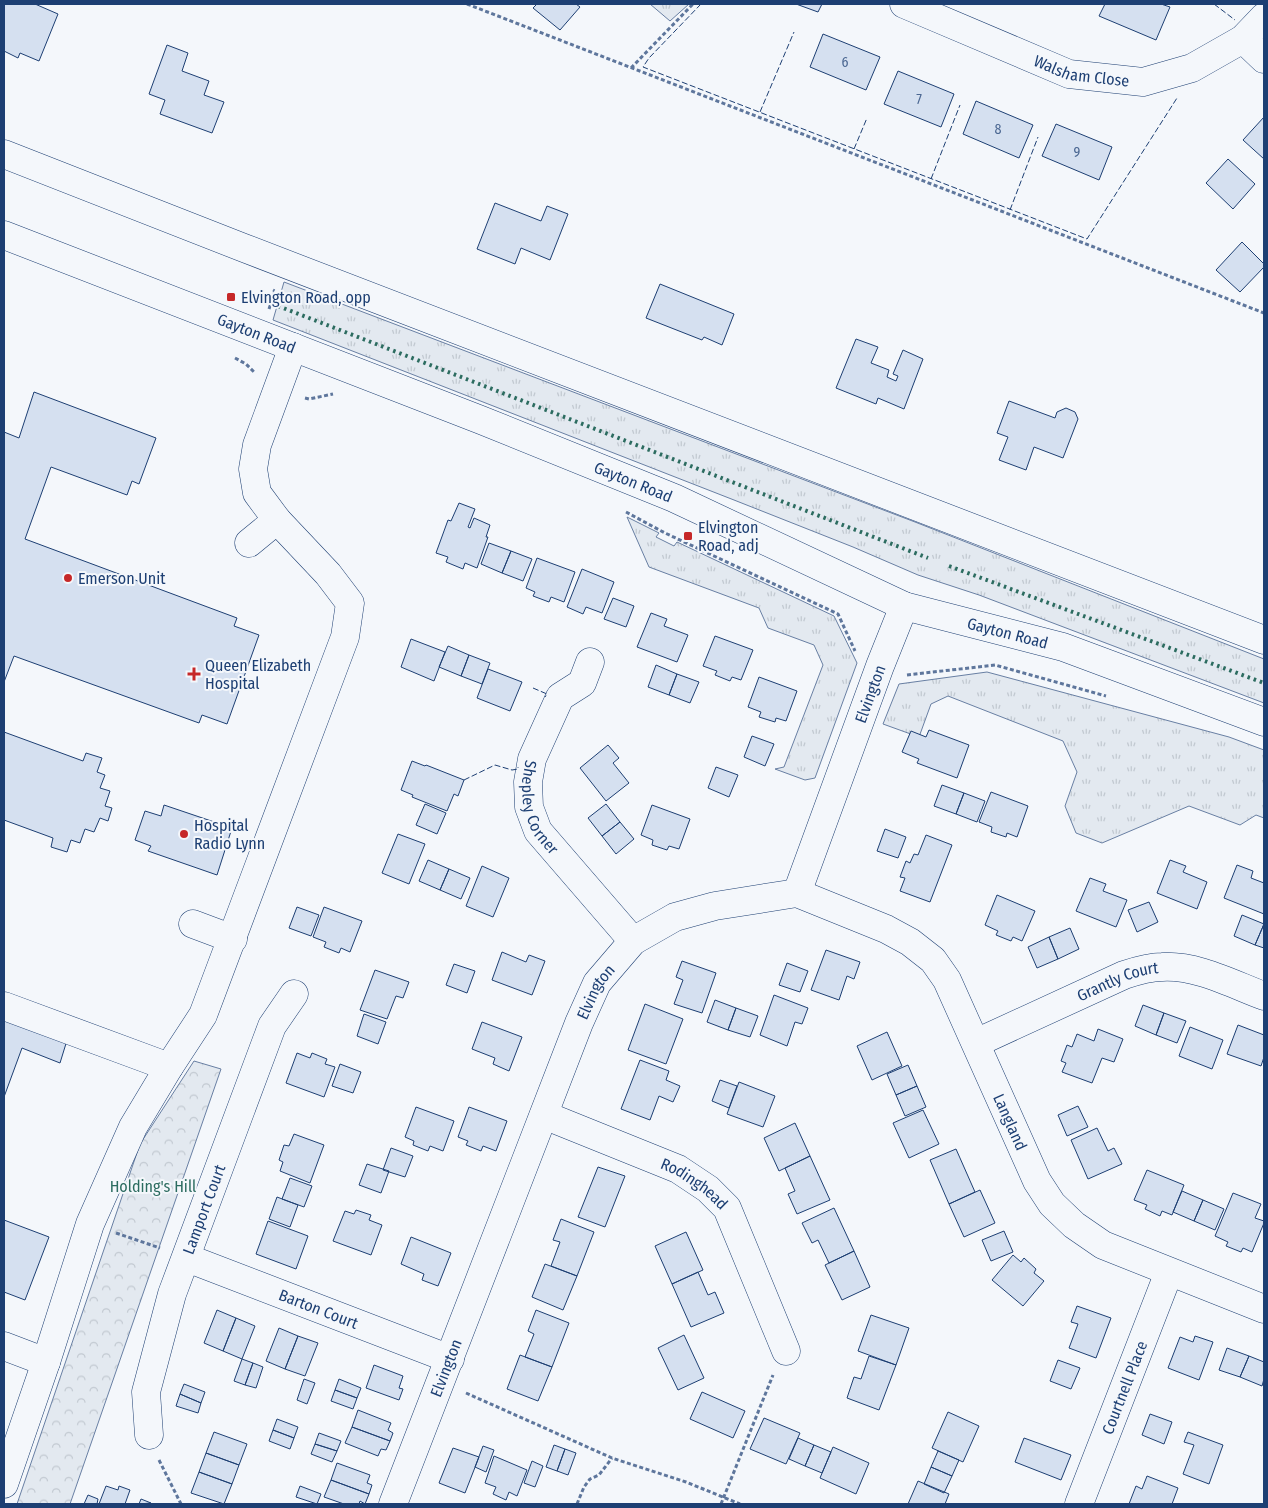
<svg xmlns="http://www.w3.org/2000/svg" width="1268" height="1508" font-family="'Fira Sans Condensed',sans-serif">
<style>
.grass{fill:url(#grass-tufts);stroke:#687fa3}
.forest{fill:url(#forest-crowns);stroke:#687fa3}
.building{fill:#d5e0f0;stroke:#1d3f73}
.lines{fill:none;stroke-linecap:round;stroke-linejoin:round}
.minor-casing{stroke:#1d3f73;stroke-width:29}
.major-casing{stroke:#1d3f73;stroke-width:29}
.path{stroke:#5e769c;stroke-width:3;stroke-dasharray:4 2.5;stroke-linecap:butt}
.minor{stroke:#f4f7fb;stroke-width:28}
.major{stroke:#f4f7fb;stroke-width:28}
.hedge{stroke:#2c6c60;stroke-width:4;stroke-dasharray:2.5 4;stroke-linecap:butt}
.fence{stroke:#1d3f73;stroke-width:1;stroke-dasharray:6 2.5;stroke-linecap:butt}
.poi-dot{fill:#c62828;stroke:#f4f7fb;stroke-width:2}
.labels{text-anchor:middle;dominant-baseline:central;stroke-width:4;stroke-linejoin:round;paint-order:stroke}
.number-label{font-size:14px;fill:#4b6792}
.street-label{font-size:16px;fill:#1d3f73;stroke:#f4f7fb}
.poi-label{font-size:16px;fill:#1d3f73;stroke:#f4f7fb;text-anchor:start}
.park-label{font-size:16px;fill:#2c6c60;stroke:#f4f7fb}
</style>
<defs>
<pattern id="grass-tufts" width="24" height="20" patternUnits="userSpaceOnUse" patternTransform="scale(1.25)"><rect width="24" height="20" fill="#e3e9f0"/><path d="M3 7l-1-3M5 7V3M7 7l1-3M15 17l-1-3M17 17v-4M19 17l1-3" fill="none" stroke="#c2c9d1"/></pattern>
<pattern id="forest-crowns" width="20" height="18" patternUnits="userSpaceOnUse" patternTransform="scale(1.25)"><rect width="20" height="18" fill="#e3e9f0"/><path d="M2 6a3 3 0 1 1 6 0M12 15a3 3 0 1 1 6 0" fill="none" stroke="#c2c9d1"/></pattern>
</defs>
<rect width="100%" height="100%" fill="#f4f7fb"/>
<path class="grass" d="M650,4H689L670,21Z
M284,282L915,522L1264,659V703L979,595L918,575L853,547L734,500L273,320Z
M627,517L659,533L656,537L674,546L677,542L834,616L857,663L815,778L805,780L775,769L784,767L823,665L814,645L768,628L759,608L649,567Z
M987,672L1229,737L1264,750V818L1256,815L1240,825L1189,806L1102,843L1076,833L1065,806L1077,772L1063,741L948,696L931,704L919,737L883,724L899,684Z"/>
<path class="forest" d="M194,1061L221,1069L70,1504H17L140,1144Z"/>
<path class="building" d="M4,4H35L58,14L39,61L20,53L18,58L4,51Z
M537,4H576L580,7L560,30L533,8Z
M796,4H822L818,12Z
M1105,4H1161L1170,7L1156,40L1099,16Z
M823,34L880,57L866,90L810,67Z
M167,45L188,53L182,71L209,81L204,95L224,102L212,133L160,114L165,100L149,94Z
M898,71L954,94L941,127L884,104Z
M976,101L1033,125L1019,158L963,134Z
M1264,117V159L1243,140Z
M1056,124L1112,147L1099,180L1042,156Z
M1228,159L1255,184L1233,209L1206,183Z
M495,203L541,221L547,206L568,214L550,260L521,248L515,264L477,249Z
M1242,242L1264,264V267L1240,292L1216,270Z
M660,284L734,314L722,345L704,337L702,340L646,318Z
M856,339L878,347L871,363L889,370L887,377L896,381L898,376L893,374L903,350L923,359L904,409L878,398L876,404L836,388Z
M34,392L156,438L139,484L132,481L127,495L51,467L25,539L237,618L234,626L259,635L227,724L202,715L199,723L14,656L4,682V432L19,438Z
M1009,401L1055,418L1057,412L1066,408L1075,412L1078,419L1063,458L1034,447L1026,470L999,460L1008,437L997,433Z
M459,503L475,509L468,527L470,528L474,518L490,525L486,537H488L477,568L465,563L463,569L446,562L448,557L436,553L448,520L451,521Z
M489,543L511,551L502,573L481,564Z
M511,551L532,559L523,581L502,573Z
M537,558L575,572L564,602L551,597L549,602L533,596L535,592L526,588Z
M582,569L614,582L602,613L586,607L583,614L567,607Z
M613,598L634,606L626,627L604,619Z
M651,613L667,619L664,626L688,635L677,662L637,647Z
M715,636L753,650L741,680L732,677L730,681L715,675L717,671L703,666Z
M411,639L445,652L434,681L401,667Z
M448,646L469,655L461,676L439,667Z
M469,655L490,663L482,684L461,676Z
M656,665L677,674L669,695L648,687Z
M488,669L522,682L510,711L477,698Z
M677,674L699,682L690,703L669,695Z
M759,677L797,691L786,721L776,718L775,722L759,717L761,712L748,707Z
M929,730L969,745L957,778L917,763L919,759L902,752L911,731L926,737Z
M4,732L83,761L86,753L102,758L97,772L105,775L100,788L110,791L105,806L112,808L108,821L100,818L94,832L85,829L80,843L71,840L67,852L51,847L53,838L4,820Z
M752,736L774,744L765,766L744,757Z
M608,745L619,758L613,763L629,783L606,801L580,768Z
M412,761L425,766L426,765L464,780L458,796L454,794L447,811L412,797L413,795L401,790Z
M716,767L738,775L729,797L708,788Z
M942,785L964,793L956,814L934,806Z
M991,792L1028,806L1017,837L1007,833L1006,837L991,832L992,827L979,822Z
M964,793L985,801L977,822L956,814Z
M425,804L446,813L437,834L416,825Z
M606,804L620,822L602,836L588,818Z
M164,805L232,828L217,875L148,851L151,846L135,840L145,811L161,816Z
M652,805L690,819L679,849L669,846L667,850L652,845L653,840L641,835Z
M620,822L634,839L616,854L602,836Z
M885,829L906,837L898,858L877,851Z
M398,834L425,844L409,884L382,873Z
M926,835L952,845L930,902L900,891L905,878L900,877L906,861L910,863L914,854L918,855Z
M428,860L449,869L440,890L419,881Z
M1170,860L1186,866L1183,872L1207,882L1197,909L1157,893Z
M1237,865L1253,871L1251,878L1264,883V914L1224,898Z
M482,866L509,878L493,917L466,906Z
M449,869L470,878L461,899L440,890Z
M1090,878L1106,884L1103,891L1127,900L1116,927L1076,911Z
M997,895L1035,911L1022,941L1013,937L1011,941L996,935L998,931L985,925Z
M1149,902L1158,922L1137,932L1128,910Z
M297,907L319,915L311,936L289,928Z
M324,907L362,921L350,952L341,948L339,953L324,947L326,942L313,937Z
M1242,915L1264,924L1255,945L1234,936Z
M1264,924V948L1255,945Z
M1070,928L1079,949L1058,959L1049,937Z
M1049,937L1058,959L1037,968L1028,947Z
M826,950L860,962L854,979L847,976L839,1000L811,990Z
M502,952L526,962L529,955L545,961L532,995L492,980Z
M682,961L716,973L702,1013L674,1004L683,980L676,977Z
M787,963L808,971L800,992L779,985Z
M454,964L475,971L467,993L446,985Z
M375,970L409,982L403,998L396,996L387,1019L360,1010Z
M774,995L808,1008L802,1024L795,1022L787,1046L760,1035Z
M715,1000L736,1008L728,1030L707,1022Z
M645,1004L683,1019L666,1064L628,1050Z
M1143,1005L1164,1013L1156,1035L1135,1026Z
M736,1008L758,1016L750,1037L728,1030Z
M4,1012L68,1037L60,1063L22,1048L4,1097Z
M1164,1013L1186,1021L1177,1043L1156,1035Z
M364,1014L386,1022L378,1044L357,1036Z
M482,1022L522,1037L509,1071L493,1064L495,1058L472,1049Z
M1238,1025L1264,1035V1057L1261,1066L1227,1054Z
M1190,1027L1223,1040L1212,1069L1179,1056Z
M1098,1029L1123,1039L1114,1062L1102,1058L1092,1083L1062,1072L1066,1063L1061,1061L1067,1045L1072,1047L1077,1034L1094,1041Z
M887,1032L902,1066L872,1080L857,1046Z
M297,1053L310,1058L312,1053L327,1059L325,1064L335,1067L324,1097L286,1083Z
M640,1060L669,1071L666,1080L680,1086L673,1102L659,1096L650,1120L621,1109Z
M340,1064L361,1072L353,1093L332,1086Z
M908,1065L917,1086L896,1095L887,1074Z
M720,1080L737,1086L729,1108L712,1101Z
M739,1082L775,1096L763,1127L727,1114Z
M917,1086L926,1107L905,1116L896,1095Z
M1078,1106L1088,1127L1067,1136L1058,1115Z
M416,1107L454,1121L443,1151L430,1146L428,1151L413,1145L414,1141L405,1137Z
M469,1107L507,1121L496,1151L483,1146L481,1151L466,1145L468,1141L458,1137Z
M923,1110L939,1144L909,1158L893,1123Z
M795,1123L810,1156L779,1171L764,1138Z
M1097,1128L1108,1151L1114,1148L1122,1164L1088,1179L1071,1140Z
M294,1134L324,1145L310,1183L280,1171L283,1162L279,1160L284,1145L289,1146Z
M391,1148L413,1156L405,1177L383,1170Z
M956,1149L975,1192L949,1204L930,1160Z
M810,1156L830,1200L797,1214L788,1194L795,1191L785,1168Z
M367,1164L389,1171L381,1193L359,1185Z
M598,1167L625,1176L605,1227L578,1217Z
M1147,1170L1184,1185L1172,1215L1162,1211L1160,1216L1145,1209L1147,1205L1134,1200Z
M290,1178L312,1186L304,1207L282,1199Z
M980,1190L995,1223L964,1237L949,1204Z
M1182,1191L1203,1200L1194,1221L1173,1212Z
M1233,1193L1261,1204L1255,1218L1264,1221V1223L1252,1252L1243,1248L1241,1252L1226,1246L1228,1242L1215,1236Z
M277,1197L298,1205L290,1227L269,1219Z
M1203,1200L1224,1209L1215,1230L1194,1221Z
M834,1208L854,1251L829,1263L818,1240L812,1243L802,1223Z
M356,1210L371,1215L369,1220L382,1225L371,1255L333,1241L345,1211L354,1214Z
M561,1219L594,1232L577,1276L551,1266L560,1242L553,1240Z
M4,1220L49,1237L25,1300L4,1292Z
M268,1221L308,1236L296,1269L256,1254Z
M1004,1231L1013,1252L991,1261L982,1240Z
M686,1232L703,1270L672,1284L655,1246Z
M411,1237L451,1253L438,1286L422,1280L424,1274L401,1264Z
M854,1251L870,1287L842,1300L825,1265Z
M1013,1255L1021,1262L1024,1258L1036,1269L1034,1273L1044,1281L1023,1306L992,1280Z
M545,1264L577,1276L563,1310L532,1297Z
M698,1272L708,1295L715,1292L724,1313L691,1327L672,1284Z
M1077,1306L1111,1318L1096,1358L1069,1348L1078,1324L1071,1322Z
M217,1310L236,1318L223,1351L204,1343Z
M536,1310L569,1323L552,1367L525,1357L534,1334L528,1331Z
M871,1315L909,1328L896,1365L858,1351Z
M236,1318L255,1326L242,1359L223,1351Z
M279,1328L298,1336L285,1369L266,1361Z
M684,1335L704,1378L678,1390L658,1348Z
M298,1336L318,1343L305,1376L285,1369Z
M1195,1336L1213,1342L1199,1380L1168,1368L1180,1337L1193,1342Z
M1227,1348L1249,1356L1240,1377L1219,1370Z
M520,1355L552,1367L538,1401L507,1389Z
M869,1356L896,1365L879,1410L847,1398L854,1377L861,1379Z
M1249,1356L1264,1362V1379L1262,1386L1240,1377Z
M242,1359L253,1363L245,1385L234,1381Z
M1058,1360L1080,1368L1071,1389L1050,1381Z
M253,1363L263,1367L256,1388L245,1385Z
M374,1365L403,1376L399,1388L403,1389L399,1400L366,1388Z
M304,1379L315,1383L307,1404L297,1400Z
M339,1379L361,1388L357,1398L335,1390Z
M184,1384L205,1392L201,1403L180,1394Z
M335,1390L357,1398L353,1409L331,1401Z
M702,1392L745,1411L733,1438L690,1419Z
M180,1394L201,1403L198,1413L176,1406Z
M358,1410L391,1423L388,1430L393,1433L390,1441L352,1427Z
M948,1412L979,1426L963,1462L932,1448Z
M1150,1414L1172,1422L1164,1444L1142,1435Z
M764,1418L800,1433L786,1464L750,1449Z
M277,1419L298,1427L294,1438L273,1430Z
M352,1427L390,1441L386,1450L381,1449L378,1456L345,1443Z
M273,1430L294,1438L290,1449L269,1441Z
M214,1432L247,1444L239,1465L206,1453Z
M1188,1432L1223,1445L1209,1484L1183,1474L1194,1445L1184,1442Z
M319,1433L341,1441L337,1451L315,1444Z
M798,1438L814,1445L805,1466L789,1459Z
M1024,1438L1071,1455L1061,1480L1015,1462Z
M315,1444L337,1451L332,1462L311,1454Z
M554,1445L565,1449L557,1471L546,1467Z
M814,1445L831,1452L822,1473L805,1466Z
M483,1446L494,1450L486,1472L475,1467Z
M833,1447L869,1463L856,1494L820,1478Z
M453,1448L479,1457L465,1493L439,1483Z
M565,1449L576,1453L568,1475L557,1471Z
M938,1451L959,1460L952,1476L931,1467Z
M206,1453L239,1465L232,1484L199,1472Z
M494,1456L527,1470L517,1496L509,1492L506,1500L493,1494L496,1487L485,1483Z
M532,1461L543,1466L535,1487L524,1483Z
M337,1463L370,1475L367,1483L372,1485L369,1494L331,1480Z
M931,1467L952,1476L944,1493L924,1484Z
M199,1472L232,1484L224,1504L191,1493Z
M1147,1476L1178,1488L1172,1504H1129L1136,1486L1142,1489Z
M331,1480L369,1494L365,1504L360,1501L359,1504H344L324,1497Z
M918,1481L949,1494L945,1504H908Z
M106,1486L118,1490L119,1486L130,1490L125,1504H99Z
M300,1486L321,1494L317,1504L296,1497Z
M88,1495L98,1499L97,1504H84Z
M141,1499L151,1503L139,1504Z"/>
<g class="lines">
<g class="minor-casing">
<g id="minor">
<path id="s1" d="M904,4L1069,74L1143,82L1192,68L1243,39L1264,17"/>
<path d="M1243,39L1264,59"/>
<path d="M4,154L244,248L1264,640"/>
<path d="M249,543L277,520"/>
<path id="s2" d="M590,662L582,683L560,697L532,759L528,782L529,807L538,831L633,941"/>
<path id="s3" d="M797,893L880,666L904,606"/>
<path d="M193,924L233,939"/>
<path d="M4,1006L169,1067"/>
<path id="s4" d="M976,1043L1124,975C1136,971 1149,967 1162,967C1197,965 1232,984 1264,996"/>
<path id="s5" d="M544,1115L678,1169L708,1189L727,1208L786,1351"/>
<path id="s6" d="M187,1258L450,1359"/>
<path d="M4,1346L46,1362"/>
<path id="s7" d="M149,1435L146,1392L172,1294L272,1026L294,994"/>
<path d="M4,1484L46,1362L90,1224L133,1127L169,1067L203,1015L345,637L350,603L328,574L277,520L257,493L253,469L257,445L293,347"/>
<path id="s8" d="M393,1504L579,1023L597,983L633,941L675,917L715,906L797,893L886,929L910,942L933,960L947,980L1037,1181L1052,1204L1074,1225L1103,1245L1264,1309"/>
<path id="s9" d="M1079,1504L1169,1272"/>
</g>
</g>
<g class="major-casing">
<g id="major">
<path id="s10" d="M4,235L481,420L674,498L904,606L1063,647L1264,722"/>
</g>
</g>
<path class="path" d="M467,4L1264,313
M631,68L693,4
M269,309L275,291L273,290
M235,358L246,364L254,372
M305,398L309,399L333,394
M626,512L665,533L838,614L855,651
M907,675L995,665L1106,696
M116,1233L160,1248
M466,1393L612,1458L686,1482L740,1504
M159,1460L181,1504
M577,1504L584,1487L590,1479L599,1475L612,1458
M721,1504L773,1375"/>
<use href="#minor" class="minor"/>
<use href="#major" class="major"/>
<path class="hedge" d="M278,306L928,558
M949,566L1264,683"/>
<path class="fence" d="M701,4L649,58L643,67L1087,239L1177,98
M1214,4L1235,20
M760,112L794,32
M854,149L867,118
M931,179L960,105
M1010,210L1038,137
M533,688L547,694L545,697
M464,780L495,765L512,770L518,769V767"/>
</g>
<g class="poi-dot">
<rect x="226" y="292" width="10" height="10" rx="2.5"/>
<rect x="683" y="531" width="10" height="10" rx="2.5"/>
<circle cx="68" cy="578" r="5"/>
<path d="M191.5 666.5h5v5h5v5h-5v5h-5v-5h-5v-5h5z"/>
<circle cx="184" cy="834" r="5"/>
</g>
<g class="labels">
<g class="number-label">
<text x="845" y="62">6</text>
<text x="919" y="99">7</text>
<text x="998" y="129">8</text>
<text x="1077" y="152">9</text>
</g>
<g class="street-label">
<text stroke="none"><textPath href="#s1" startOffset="191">Walsham Close</textPath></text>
<text stroke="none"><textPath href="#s10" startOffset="271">Gayton Road</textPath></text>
<text stroke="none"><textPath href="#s10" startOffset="676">Gayton Road</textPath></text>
<text stroke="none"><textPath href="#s10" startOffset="1081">Gayton Road</textPath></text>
<text stroke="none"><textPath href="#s3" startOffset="212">Elvington</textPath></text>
<text stroke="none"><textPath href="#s2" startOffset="168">Shepley Corner</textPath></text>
<text stroke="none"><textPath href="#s4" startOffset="155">Grantly Court</textPath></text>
<text stroke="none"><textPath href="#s8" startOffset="551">Elvington</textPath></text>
<text stroke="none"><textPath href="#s8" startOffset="1120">Langland</textPath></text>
<text stroke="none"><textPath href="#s5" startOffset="166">Rodinghead</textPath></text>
<text stroke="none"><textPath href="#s7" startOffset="235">Lamport Court</textPath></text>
<text stroke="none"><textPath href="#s6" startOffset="141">Barton Court</textPath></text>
<text stroke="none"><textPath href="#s8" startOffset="146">Elvington</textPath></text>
<text stroke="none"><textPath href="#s9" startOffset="125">Courtnell Place</textPath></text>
</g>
<g class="poi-label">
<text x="241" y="297">Elvington Road, opp</text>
<text x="698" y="527">Elvington<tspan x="698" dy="18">Road, adj</tspan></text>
<text x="78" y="578">Emerson Unit</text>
<text x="205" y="665">Queen Elizabeth<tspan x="205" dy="18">Hospital</tspan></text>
<text x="194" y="825">Hospital<tspan x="194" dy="18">Radio Lynn</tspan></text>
</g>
<g class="park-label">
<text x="153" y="1186">Holding's Hill</text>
</g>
</g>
<rect width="1268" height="1508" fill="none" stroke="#1d3f73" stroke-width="10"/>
</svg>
